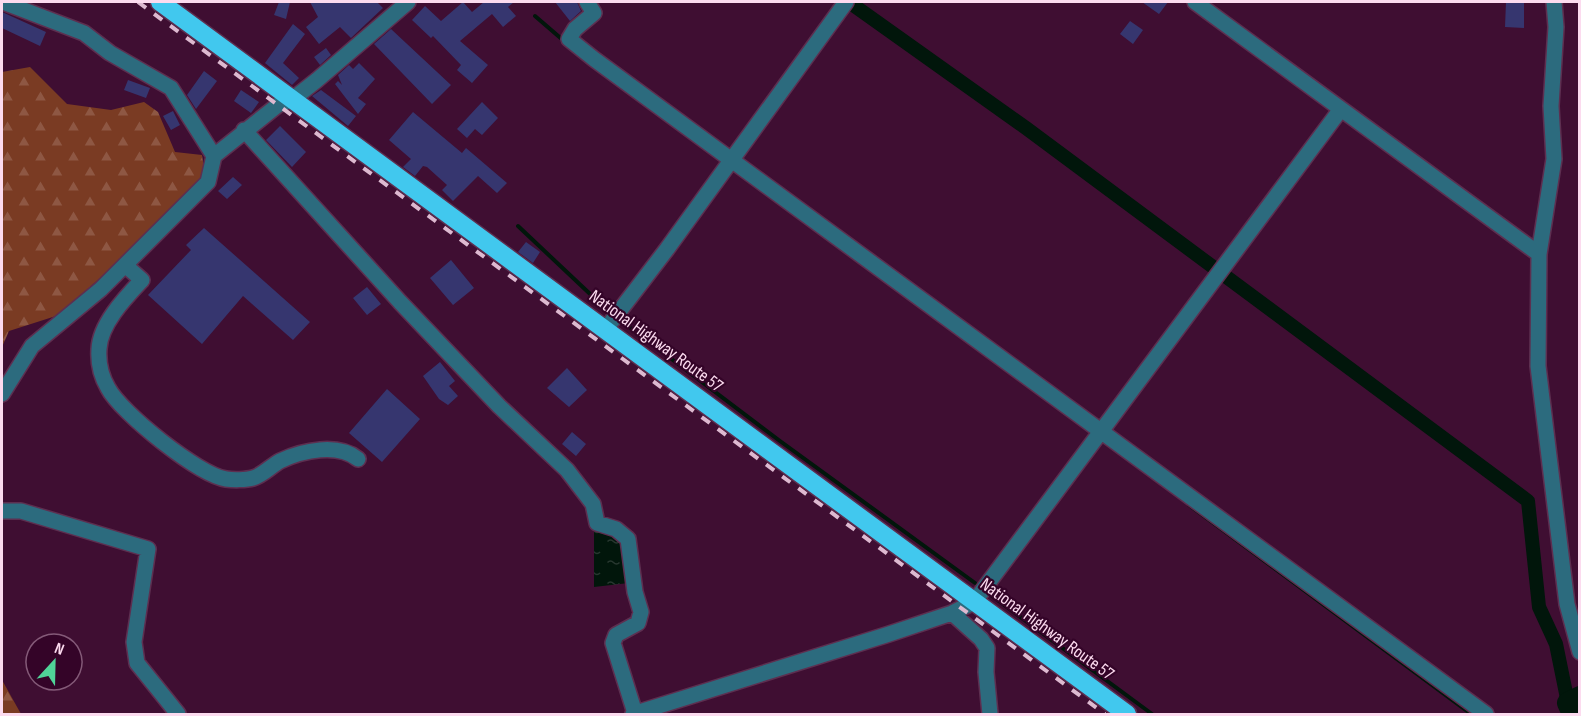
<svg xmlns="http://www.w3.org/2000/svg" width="1581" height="716" font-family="'Sofia Sans Condensed',sans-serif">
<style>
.forest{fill:url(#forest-firs)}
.water{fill:url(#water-ripples)}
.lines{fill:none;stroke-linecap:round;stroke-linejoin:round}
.stream{stroke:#01160b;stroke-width:4}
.canal{stroke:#01160b;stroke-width:14}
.river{stroke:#01160b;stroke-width:22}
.building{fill:#36366f}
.minor-casing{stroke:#5d2f50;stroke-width:18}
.highway-casing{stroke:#5d2f50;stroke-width:21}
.minor{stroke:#2c6b7e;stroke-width:15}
.highway{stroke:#41c8ee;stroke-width:18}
.rail{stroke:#ddb9d0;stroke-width:4;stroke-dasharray:10 10;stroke-linecap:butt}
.labels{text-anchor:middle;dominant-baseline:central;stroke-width:4.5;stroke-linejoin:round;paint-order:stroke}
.street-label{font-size:18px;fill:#fcdbef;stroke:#340428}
</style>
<defs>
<pattern id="forest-firs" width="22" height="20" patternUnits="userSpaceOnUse" patternTransform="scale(1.5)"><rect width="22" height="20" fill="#7a3b23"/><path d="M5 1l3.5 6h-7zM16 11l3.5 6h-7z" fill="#8e5743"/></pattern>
<pattern id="water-ripples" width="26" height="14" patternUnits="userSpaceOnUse" patternTransform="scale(1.5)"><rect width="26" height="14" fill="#01160b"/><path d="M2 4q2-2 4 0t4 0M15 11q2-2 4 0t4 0" fill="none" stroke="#27372f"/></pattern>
</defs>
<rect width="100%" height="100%" fill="#3f0e32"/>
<path class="forest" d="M30,67L67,104L111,110L144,102L158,112L175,152L202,155L205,175L143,239L59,315L9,331L2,347V72Z
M2,680L21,714H2Z"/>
<path class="water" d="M594,531L614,535L624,541L629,583L594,587Z"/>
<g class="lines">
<path class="stream" d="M535,16L564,41
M518,226L606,309
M624,323L780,441L975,583
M1189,505L1471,714
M992,596L1152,714"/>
<path class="canal" d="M849,2L1026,128L1528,501L1539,607L1556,644L1568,703"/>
<path class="river" d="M1573,714L1568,703L1580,697"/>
</g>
<path class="building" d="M279,2H290L286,19L274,15Z
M310,2H377L383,8L351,38L340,27L319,44L306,27L318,17Z
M463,2L472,12L484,2H514L508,7L516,16L503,27L492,14L460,41L488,65L472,83L457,70L461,65L433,36L431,38L412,20L425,6L441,21Z
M555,2H577L581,11L570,21Z
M1142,2H1168L1159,14Z
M1506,2H1524V28L1505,27Z
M2,12L46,32L40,46L2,28Z
M1130,21L1143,30L1133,44L1120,34Z
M293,24L305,34L283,63L299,78L292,85L265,63Z
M391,29L451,85L432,104L374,44Z
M326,48L331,55L320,65L314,57Z
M359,63L375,79L358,98L366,104L358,114L335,84L338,81L342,85L338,75L349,65L353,69Z
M204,71L217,81L196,109L187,95Z
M128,80L150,88L146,98L124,90Z
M241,90L259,102L251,113L234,101Z
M321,90L356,116L348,126L312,96Z
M482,102L498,118L482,135L475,129L467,138L457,129Z
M173,111L180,125L171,130L163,116Z
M413,112L462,153L466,148L507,183L497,193L478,176L453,201L442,190L447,185L427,167L423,166L415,176L403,167L411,159L389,140Z
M280,126L306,152L292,167L266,140Z
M233,177L242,185L227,199L218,191Z
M204,228L310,322L293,340L243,296L202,344L148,295L191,250L186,245Z
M526,242L540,252L533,263L518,252Z
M451,260L474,288L453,305L430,278Z
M367,287L381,304L367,315L353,298Z
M440,362L455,381L449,386L458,396L448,405L439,399L423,376Z
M567,368L587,390L569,407L547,388Z
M387,389L420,419L382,462L349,433Z
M572,432L586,444L576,456L562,444Z"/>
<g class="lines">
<g class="minor-casing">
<path id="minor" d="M3,2L84,33L110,53L171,88L214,156
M587,2L594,13L575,29L569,39L594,59L1486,714
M1195,2L1539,254
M1554,2L1556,27L1551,106L1554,159L1539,254L1538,366L1567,604L1580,652
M244,130L400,302L499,406L567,470L593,504L597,523L616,529L628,539L635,592L641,612L638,623L616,635L613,643L635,713
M125,265L142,280C125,298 100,324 99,349C98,363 101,376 108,388C121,413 199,475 226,479C233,480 246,480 253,478C263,475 271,466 280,461C303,450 338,443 358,459
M605,330L667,249L846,2
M2,394L32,346L101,289L208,182L214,156L278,105L293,99L317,80L408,2
M2,511H21L148,549L134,642L137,663L178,714
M952,613L981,639L987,648L986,672L990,714
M633,714L886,635L952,613L974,602L1341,109"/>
</g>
<g class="highway-casing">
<path id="highway" d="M160,2L1127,714"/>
</g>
<use href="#minor" class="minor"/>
<use href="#highway" class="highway"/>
<path class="rail" d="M138,2L1105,714"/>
</g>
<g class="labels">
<g class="street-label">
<text transform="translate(656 341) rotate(36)">National Highway Route 57</text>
<text transform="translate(1047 629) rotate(36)">National Highway Route 57</text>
</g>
</g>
<rect width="1581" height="716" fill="none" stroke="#fcdbef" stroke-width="6"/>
<g transform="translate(54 662) rotate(22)"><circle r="28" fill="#340428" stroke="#845a78" stroke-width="1.5"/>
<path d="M0-4.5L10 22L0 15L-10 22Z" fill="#50d398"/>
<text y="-9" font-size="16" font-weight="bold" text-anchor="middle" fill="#fcdbef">N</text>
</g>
</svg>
